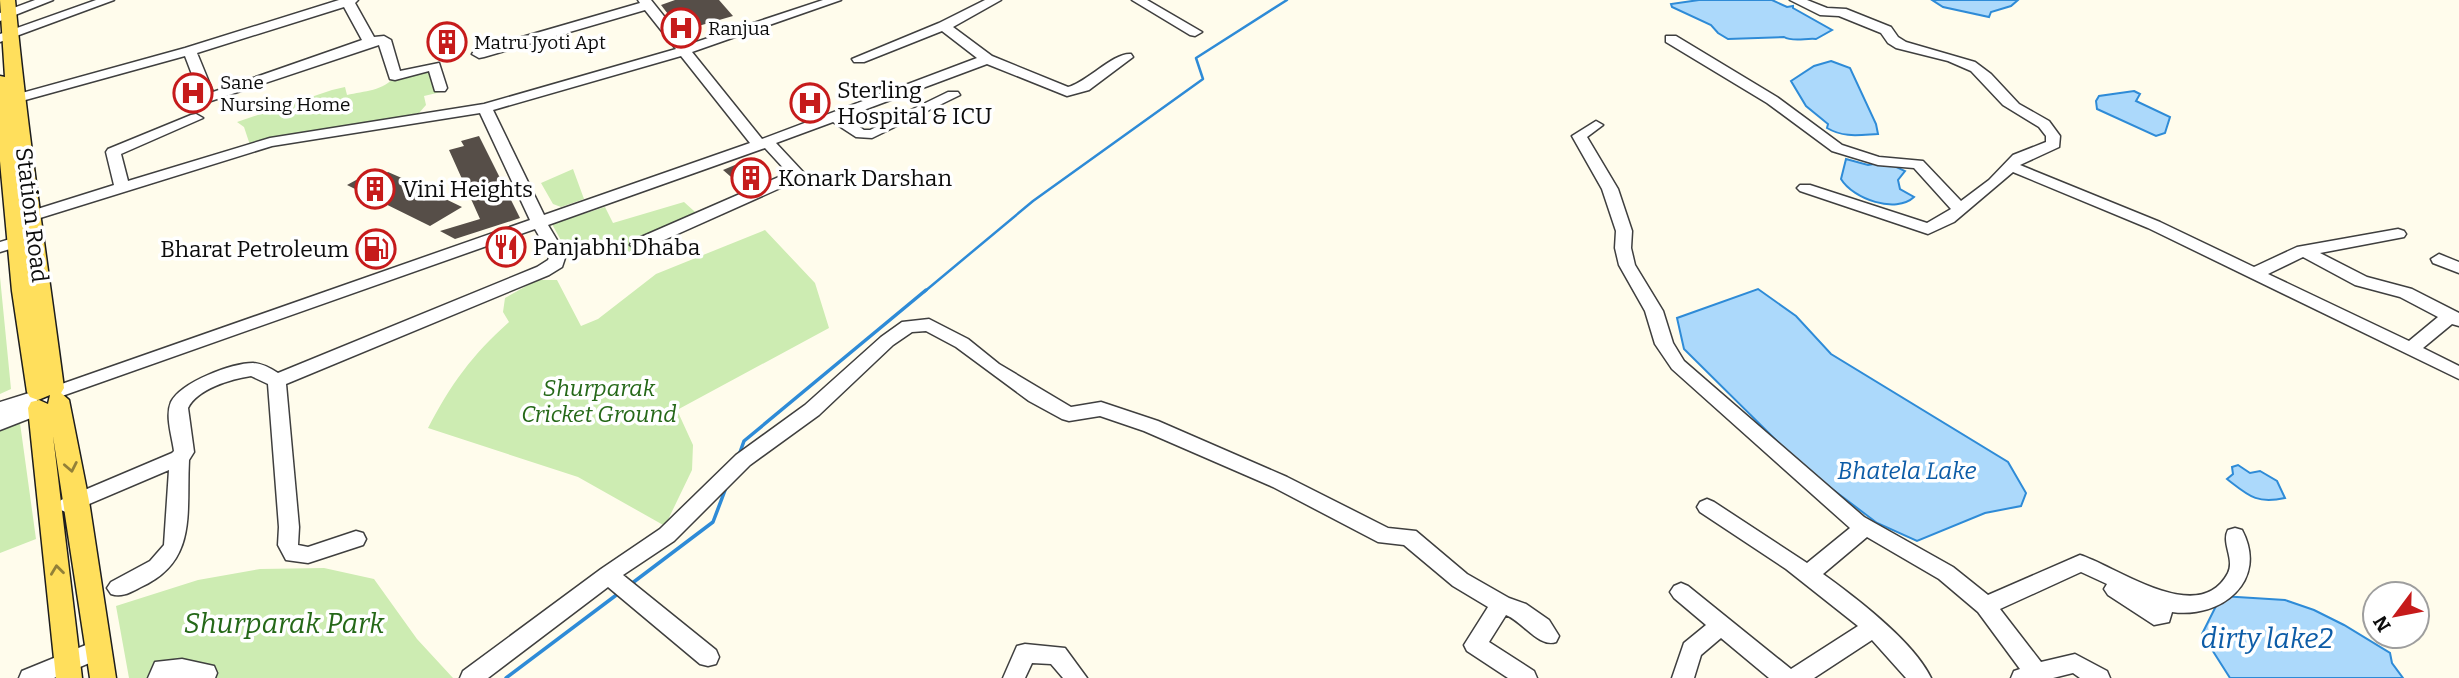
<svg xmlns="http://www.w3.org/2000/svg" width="2459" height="678" font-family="Bitter,serif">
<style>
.green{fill:#cdecb2}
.water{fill:#acd9fb;stroke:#2e8bd7;stroke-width:2}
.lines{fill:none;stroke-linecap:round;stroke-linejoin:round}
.stream-far1{stroke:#2e8bd7;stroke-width:2.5}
.stream{stroke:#2e8bd7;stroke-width:3.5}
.building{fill:#564e48}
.minor-casing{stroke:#3f3f3f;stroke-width:3}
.major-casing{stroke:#1d1d1d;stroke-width:3}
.minor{fill:#fff;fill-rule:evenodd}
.major{fill:#ffdf5c;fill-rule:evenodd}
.oneway{stroke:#928038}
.labels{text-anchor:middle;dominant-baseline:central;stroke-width:7;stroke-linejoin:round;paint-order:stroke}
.far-poi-label{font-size:19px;fill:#0c0c0c;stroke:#fff;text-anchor:start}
.poi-label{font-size:23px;fill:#0c0c0c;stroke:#fff;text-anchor:start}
.street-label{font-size:23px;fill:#0c0c0c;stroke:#fff}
.park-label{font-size:23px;font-style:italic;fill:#256818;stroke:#fff}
.water-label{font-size:24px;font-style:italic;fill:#0d5ca7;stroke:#fff}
.near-park-label{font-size:28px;font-style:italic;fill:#256818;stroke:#fff}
.near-water-label{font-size:28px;font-style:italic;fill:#0d5ca7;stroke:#fff}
</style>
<rect width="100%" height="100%" fill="#fffcec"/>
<path class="green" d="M434,66L441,92L424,96L426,105L419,113L250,145L244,127L237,122L332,90L345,87L347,95C364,91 384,91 395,76Z
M573,169L584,199L561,207L553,204L541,183Z
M684,202L704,220C673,233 648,256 612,256L600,246L570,257L552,224L605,207L613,223Z
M765,230L815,283L829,328L677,410L693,445L692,470L665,526L578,477L428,428C451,384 472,355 509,322L503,312L505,298L537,280H557L581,326L598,319L656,274Z
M0,277L11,389L0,394Z
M20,423L36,539L0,553V431Z
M324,568L374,579L417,639L453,678H129L116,606L198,580L260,569Z"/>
<path class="water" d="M1699,0H1772L1787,7L1793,6V8L1832,30L1816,39C1806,38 1792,42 1784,37L1728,39L1718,33L1711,25L1672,7L1671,4Z
M1932,0H2018L2011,6L1991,12L1989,17L1943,7Z
M1831,61L1850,68L1876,124L1878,134C1859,135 1844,138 1827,128L1828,124L1806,106L1791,81L1814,66Z
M2134,91L2140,94L2136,101L2170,117L2165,133L2156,136L2097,109L2096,101L2099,96Z
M1846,159L1868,165L1886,162L1905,171L1898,180L1900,189L1914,197C1896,214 1853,199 1841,179Z
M1758,289L1796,316L1831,354L2008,462L2026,493L2021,506L1985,513L1917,541L1877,523L1803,467L1684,349L1677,318Z
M2238,465L2250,473L2260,471L2277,481L2285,498C2256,504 2249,496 2227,479L2233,474L2232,467Z
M2221,596L2285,600L2314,610L2344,625L2390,653L2392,663L2403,678H2230L2202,634Z"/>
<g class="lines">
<path class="stream-far1" d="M924,292L1033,201L1203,79L1196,58L1287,0"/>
<path class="stream" d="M739,455L744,441L926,290
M631,584L713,522L727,485
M506,678L619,593"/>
</g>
<path class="building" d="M675,0H719L733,16L681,31L661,5Z
M447,32L454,49L433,54L427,38Z
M479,136L520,218L455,239L440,231L480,219L449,150L464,146L461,141Z
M742,162L763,181L745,189L723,170Z
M388,172L404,179L462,207L430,226L347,185L367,174L375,178Z"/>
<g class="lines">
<g class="minor-casing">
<path id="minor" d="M35,0H53L0,21V13Z
M96,0H114L0,42V34Z
M339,0H358L355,3L374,37L384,36L391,40L400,71L439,63L447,88L445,91H435L429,71L395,80L390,79L379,45L208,102L201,98L185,56L0,107V99L185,48ZM344,7L362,40L213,92L197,53Z
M638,0H651L687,45L823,0H841L692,52L762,139L977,58L942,31L864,62H854L852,59L939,23L985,0H1001L953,27L992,56L1068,87C1087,82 1114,52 1131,54L1133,57L1089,90L1067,96L987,64L845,117L864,130H870L948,92H958L960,95L872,138L856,137L833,122L776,143L804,173L798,180L644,249L638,250L630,245L632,241L788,173L765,148L548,225L566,255L562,267L549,275L286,384L299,527L298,545L308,547L356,531L363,533L366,539L363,545L308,563L286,560L278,545L279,527L268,384L251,376C231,379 197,389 188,408L194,452L189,460C186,513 198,561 141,587C131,592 122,598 111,594L107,588L111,582L150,561L164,545L169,470L68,513L61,510L58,505L61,500L172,453L174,451C172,436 165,416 171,402C181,382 232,363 253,363C263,364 270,368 278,373L537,267L548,260L550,255L535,229L62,396L56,394L53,390L56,386L530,220L480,113L272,146L24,223H12L10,220L12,217L114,185L106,152L108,149L191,115L196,114L203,118L121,154L128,181L270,138L484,104L676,49L645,10L484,57L479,58L472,54L474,51L640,3ZM681,56L750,143L544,215L493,110Z
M1132,0H1147L1202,32L1195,36L1190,35Z
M1790,0H1807L1827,8L1846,9L1891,27L1898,37L1906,42L1975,62L1991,74L2019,104L2049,121L2060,136L2059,147L2020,165L2160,222L2254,267L2297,247L2398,229L2404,231L2406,234L2404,237L2320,253L2367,277L2412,289L2459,313V326L2452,324L2423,348L2459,366V379L2148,228L2013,172L1954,222L1928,234L1800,191L1797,188L1800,185H1810L1927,223L1951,209L1914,168L1878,165L1832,151L1767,103L1666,42V36H1676L1777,97L1842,145L1879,157L1923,161L1961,201L1989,180L2013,155L2046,142V136L2039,127L2003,105L1971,71L1948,61L1896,48L1888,43L1881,33L1839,16L1820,15ZM2303,257L2355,285L2400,297L2438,317L2409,341L2268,274Z
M1596,121L1603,125L1587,137L1618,189L1632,231L1631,248L1635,265L1663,311L1673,343L1684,361L1864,517L1953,567L1988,595L2080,555C2118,567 2199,628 2228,573C2235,559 2221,543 2228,530L2235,528L2242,530C2269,581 2221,619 2172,612L2169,622L2154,625L2108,595L2104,589L2107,584L2081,572L2000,609L2041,662L2075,654L2107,671L2110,678H2080L2073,673L2053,678H2011L2014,671L2020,669L1978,612L1939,579L1867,537L1823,574C1855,597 1914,642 1931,678H1906L1872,640L1814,678H1769L1721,638L1701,655L1694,678H1672L1684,643L1706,625L1674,598L1670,592L1674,586L1681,583L1688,586L1791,669L1858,626L1786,569L1700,512L1697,507L1700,502L1707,499L1714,502L1807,563L1850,528L1672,369L1655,344L1645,311L1619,265L1615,248L1616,231L1602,189L1572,136Z
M30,233L38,238L36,241L0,252V242Z
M2439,254L2459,262V273L2433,263L2431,259Z
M929,319L968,339L999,364L1071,407L1101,402L1158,421L1287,477L1388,528L1416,531L1467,574L1509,598L1526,604L1549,620L1559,636L1556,642C1539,648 1523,622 1506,615L1489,642L1534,671L1537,678H1508L1467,651L1464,645L1488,607L1453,586L1404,545L1378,542L1273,487L1144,431L1100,416L1069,421L1062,419L1029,401L956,347L926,331L912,332L893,345L819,415L750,465L674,541L623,575L716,650L719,657L716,664L708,666L700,664L608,587L488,678H460L463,671L601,569L660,529L736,455L805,405L881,337L902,322Z
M29,393L35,394L38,399L36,403L43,409L41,414L0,430V402Z
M98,640L106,642L109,649L106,656L54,678H19L22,671Z
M1025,644L1065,648L1087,678H1063L1051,664L1032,663L1025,678H1003L1017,646Z
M182,659L214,666L217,673L215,678H148L155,662Z"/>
</g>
<g class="major-casing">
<path id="major" d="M0,0H15C27,130 47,259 64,388L61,393L69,400L89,501L116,678H90L53,436L82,678H56L28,408L31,402L39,400L48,404L50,395L38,400L30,397L27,392L12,291L0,161V76L5,77Z"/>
</g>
<use href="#minor" class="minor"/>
<use href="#major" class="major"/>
</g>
<defs><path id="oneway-chevron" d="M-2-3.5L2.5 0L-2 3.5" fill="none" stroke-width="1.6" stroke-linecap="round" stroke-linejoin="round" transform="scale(1.75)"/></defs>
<g class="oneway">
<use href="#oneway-chevron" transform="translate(71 467) rotate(79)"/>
<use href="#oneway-chevron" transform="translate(57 570) rotate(-97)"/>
</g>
<defs>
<g id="hospital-ring" transform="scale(2.0125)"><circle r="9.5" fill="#fff" stroke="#c61b1b" stroke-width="1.5"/><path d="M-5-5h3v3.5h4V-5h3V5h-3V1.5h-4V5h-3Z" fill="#c61b1b"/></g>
<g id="building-ring" transform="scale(2.0125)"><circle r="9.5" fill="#fff" stroke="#c61b1b" stroke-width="1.5"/><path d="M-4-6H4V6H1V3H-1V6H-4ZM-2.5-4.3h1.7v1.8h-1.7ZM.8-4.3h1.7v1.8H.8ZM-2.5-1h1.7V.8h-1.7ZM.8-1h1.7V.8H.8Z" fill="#c61b1b"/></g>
<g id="restaurant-ring" transform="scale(2.0125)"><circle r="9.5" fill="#fff" stroke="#c61b1b" stroke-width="1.5"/><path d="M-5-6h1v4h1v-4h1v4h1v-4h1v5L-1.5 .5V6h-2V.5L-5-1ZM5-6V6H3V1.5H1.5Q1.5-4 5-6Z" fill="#c61b1b"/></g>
<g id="fuel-ring" transform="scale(2.0125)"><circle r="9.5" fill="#fff" stroke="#c61b1b" stroke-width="1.5"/><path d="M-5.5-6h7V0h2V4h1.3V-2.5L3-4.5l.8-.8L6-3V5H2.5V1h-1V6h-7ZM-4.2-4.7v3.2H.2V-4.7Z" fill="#c61b1b"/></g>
</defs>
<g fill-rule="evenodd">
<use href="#hospital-ring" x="681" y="28"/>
<use href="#building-ring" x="447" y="42"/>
<use href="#hospital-ring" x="193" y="93"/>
<use href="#hospital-ring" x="810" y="103"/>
<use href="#building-ring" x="751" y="178"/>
<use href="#building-ring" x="375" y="189"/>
<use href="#restaurant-ring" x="506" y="247"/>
<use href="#fuel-ring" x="376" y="249"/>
</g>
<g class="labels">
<g class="far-poi-label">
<text x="708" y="28">Ranjua</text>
<text x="474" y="42">Matru Jyoti Apt</text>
<text x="220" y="82">Sane<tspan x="220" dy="22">Nursing Home</tspan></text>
</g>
<g class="poi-label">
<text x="837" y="90">Sterling<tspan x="837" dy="26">Hospital &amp; ICU</tspan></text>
<text x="778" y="178">Konark Darshan</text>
<text x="402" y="189">Vini Heights</text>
<text x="533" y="247">Panjabhi Dhaba</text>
<text x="349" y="249" text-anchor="end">Bharat Petroleum</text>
</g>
<g class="street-label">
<text transform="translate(32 215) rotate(83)">Station Road</text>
</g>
<g class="park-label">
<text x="599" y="388">Shurparak<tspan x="599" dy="26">Cricket Ground</tspan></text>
</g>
<g class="water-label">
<text x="1907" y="471">Bhatela Lake</text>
</g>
<g class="near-park-label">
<text x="284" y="623">Shurparak Park</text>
</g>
<g class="near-water-label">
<text x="2267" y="638">dirty lake2</text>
</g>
</g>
<g transform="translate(2396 615) rotate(238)"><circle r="33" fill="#ffffff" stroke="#9e9e9e" stroke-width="2"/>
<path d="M0-5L12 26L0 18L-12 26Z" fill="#c61b1b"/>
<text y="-10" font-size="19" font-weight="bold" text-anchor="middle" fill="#0c0c0c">N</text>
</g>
</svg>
